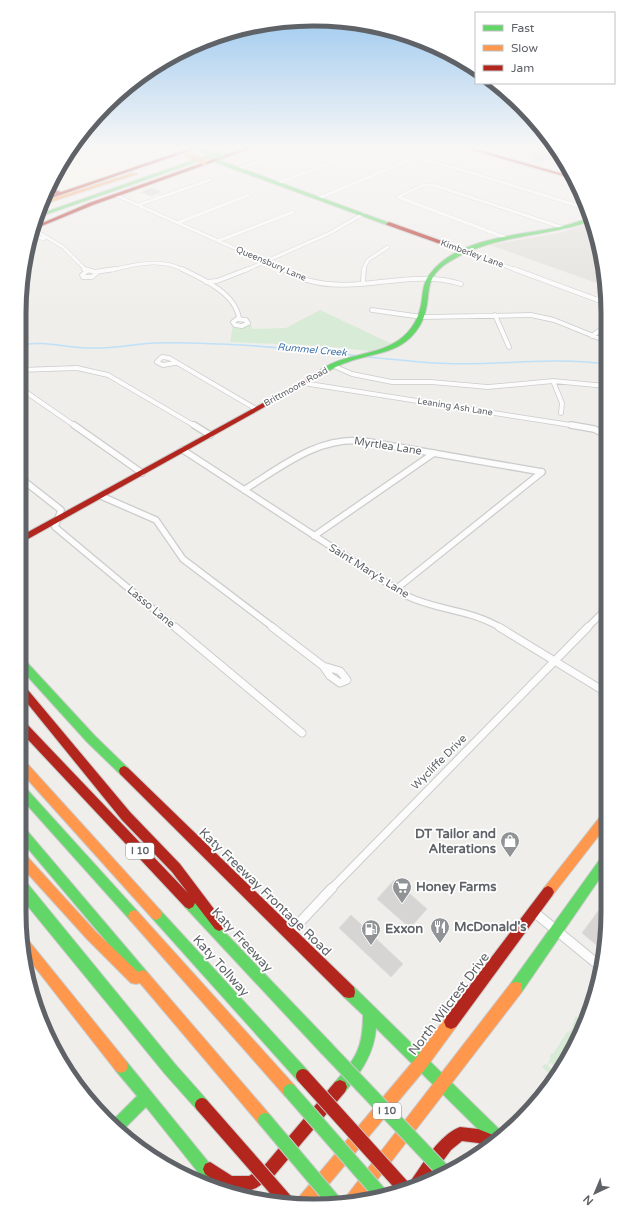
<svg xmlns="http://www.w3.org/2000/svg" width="627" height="1225" font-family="'Varela Round',sans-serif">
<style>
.commercial{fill:#f7f3e4}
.education{fill:#e2e0da}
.green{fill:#d8ebd6}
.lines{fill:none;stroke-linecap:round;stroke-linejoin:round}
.stream{stroke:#bfe0f9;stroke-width:1.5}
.building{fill:#d6d5d3;stroke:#deddd9}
.street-far4-casing{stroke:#cbcccc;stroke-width:4}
.street-far3-casing{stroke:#cbcccc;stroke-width:5.5}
.street-far2-casing{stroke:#cbcccc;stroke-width:8}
.street-far1-casing{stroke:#cbcccc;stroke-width:9}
.street-casing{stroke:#cbcccc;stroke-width:11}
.fast-casing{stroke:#cacacb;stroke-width:2}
.slow-casing{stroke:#cacacb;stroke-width:2}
.jam-casing{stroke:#cacacb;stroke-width:2}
.street-far4{stroke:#fdfcfc;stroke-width:3}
.street-far3{stroke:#fdfcfc;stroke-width:4}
.street-far2{stroke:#fdfcfc;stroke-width:5.5}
.street-far1{stroke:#fdfcfc;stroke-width:7}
.street{stroke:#fdfcfc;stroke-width:9}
.fast{fill:#63d668;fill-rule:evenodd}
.slow{fill:#ff974d;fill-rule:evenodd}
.jam{fill:#b3261e;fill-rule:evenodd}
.fast-bridge-far2-casing{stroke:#cacacb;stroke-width:6;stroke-linecap:butt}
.fast-bridge-far1-casing{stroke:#cacacb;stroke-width:12;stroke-linecap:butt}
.fast-bridge-casing{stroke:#cacacb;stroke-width:16;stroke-linecap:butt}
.slow-bridge-casing{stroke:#cacacb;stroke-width:6;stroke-linecap:butt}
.jam-bridge-casing{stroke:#cacacb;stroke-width:16;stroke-linecap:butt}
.fast-bridge-far2{stroke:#63d668;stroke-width:5}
.fast-bridge-far1{stroke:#63d668;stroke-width:10}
.fast-bridge{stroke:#63d668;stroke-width:14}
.slow-bridge{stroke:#ff974d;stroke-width:5}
.jam-bridge{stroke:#b3261e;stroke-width:14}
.labels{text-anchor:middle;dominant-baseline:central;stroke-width:3.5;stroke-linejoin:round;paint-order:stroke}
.far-street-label{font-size:9px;fill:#5f6368;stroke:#fff}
.far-water-label{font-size:10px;font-style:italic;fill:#4174aa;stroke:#fff}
.shield{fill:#fff;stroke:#8f9295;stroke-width:1}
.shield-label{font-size:10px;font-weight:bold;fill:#5f6368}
.street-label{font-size:11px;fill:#5f6368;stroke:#fff}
.near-poi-label{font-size:13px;font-weight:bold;fill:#5f6368;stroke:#fff;text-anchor:start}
.near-street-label{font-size:13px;fill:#5f6368;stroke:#fff}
.rim{fill:none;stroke:#5f6368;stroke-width:5}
</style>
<rect width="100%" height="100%" fill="#efeeea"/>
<path class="commercial" d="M71,148H192L65,191L49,184Z
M151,187L167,193L140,202L125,196Z"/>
<path class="education" d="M592,223L605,275V286L490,245L558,233Z"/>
<path class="green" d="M113,148L128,150L80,163L73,160L76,159C88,161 100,151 113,148Z
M320,310L392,344L370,351L322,346L230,342L233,326L238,327L250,324L253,329L286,328Z
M576,1016L584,1025L575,1045L573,1044L556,1067L550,1062L548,1066L555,1073L553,1077L542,1067L545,1064L547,1065L551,1058L549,1057L552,1053L553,1054L567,1032L568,1033L573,1027L572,1025L575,1020L574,1019Z"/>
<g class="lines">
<path class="stream" d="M20,345C45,340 69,349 95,348C115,348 135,344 155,343C176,342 197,343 218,344C291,346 362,358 434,363C492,367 549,356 606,364"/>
</g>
<path class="building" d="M518,148H555L562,160L554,157L539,162L530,160L535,155L518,150Z
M152,188L162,192L151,196L141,192Z
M394,880L427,909L410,928L377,899Z
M599,910L607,917L604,951L582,933Z
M351,915L403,964L391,977L339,928Z"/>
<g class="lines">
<g class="street-far4-casing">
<path id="street-far4" d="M380,148L469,172L588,209
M238,169L296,148
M278,183L368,148
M115,195L284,270
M319,198L439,148
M138,205L210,180
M177,223L249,195
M34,228L36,231L63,247L86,270
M30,234L44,239
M504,237L398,197L423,185H433L564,228
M218,241L293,212
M465,251L516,270
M112,270C136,264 161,258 184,270
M246,270L330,233L363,214
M363,270L368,260L388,247"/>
</g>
<g class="street-far3-casing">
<path id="street-far3" d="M84,269L95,272L115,269
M182,269C203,279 235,293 239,318
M282,269C290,273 299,278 307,280C357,295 411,268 461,284
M514,269L606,303
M87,271L82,275L83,277H92L98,272
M363,281L364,269
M206,282L217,281L248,269
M372,310L422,317L531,315L554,320L606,341
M495,315L509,347
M237,319L246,320L248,323L242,326L235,325L233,322Z
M592,336L606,326
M175,363L163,365L157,362L162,357L169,358L256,409
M334,366L352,374L392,382H431L488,387L553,381L606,386
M20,370L77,368L108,375L195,426
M553,381L562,403L561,413
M303,383L577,426
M20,388L75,426"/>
</g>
<g class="street-far2-casing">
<path id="street-far2" d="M74,425L142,473
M194,425L210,435
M571,425L594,429L606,435
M183,450L407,596C438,611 470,609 501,628
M19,477L61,510L55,527L176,628
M244,490C281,467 318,436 364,441L542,472
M101,496L156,520L183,559L274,628
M314,536L434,453
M396,589L542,472
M587,628L606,609"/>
</g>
<g class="street-far1-casing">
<path id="street-far1" d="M175,627L302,733
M272,627L323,666
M499,627L607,693
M323,666L340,671L347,680L340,683L330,676Z
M331,889L588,627"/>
</g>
<g class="street-casing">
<path id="street" d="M534,912L601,967
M289,934L332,888"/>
</g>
<g class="fast-casing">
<path id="fast" d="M229,148H236L36,218L37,215Z
M209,158H213L392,224L387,225L209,160Z
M590,218L591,221C546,237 496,234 454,259C446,263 438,269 433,277C427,287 429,298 426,309C424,320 418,330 410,338C393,354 369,354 348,362C337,365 328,372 318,377L313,376C336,353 373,358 399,340C413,330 420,316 422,299C423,290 424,281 430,274C457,238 515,236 555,228C567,226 579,221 590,218Z
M19,656L22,657L95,736L128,768L129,771L128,774L124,776L120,774L87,742L19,667Z
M19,783L23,785L138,912L140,916L138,920L134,922L130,920L19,796Z
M19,825L23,826L147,972L149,976L147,980L143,982L139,980L19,838Z
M607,854V868L521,993L516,994L511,993L510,988L511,983L603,855Z
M189,897L193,899L332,1044L334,1049L332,1054L327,1056L322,1054L185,907L183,903L185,899Z
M156,908L160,910L308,1071L310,1076L308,1081L303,1083L298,1081L152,918L150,914L152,910Z
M349,986L354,987L503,1133L491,1142L376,1028C374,1054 361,1072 345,1092L340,1094L335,1092L333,1087L335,1082C356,1058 363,1048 363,1015L344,997L343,992L344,987Z
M121,1059L126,1061L227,1185L229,1190V1192L209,1186L146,1107L122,1131L112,1121L137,1096L116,1071L114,1066L116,1061Z"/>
</g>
<g class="slow-casing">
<path id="slow" d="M133,173L137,174L41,205L42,202Z
M19,758L23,759L160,910L162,914L160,918L156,920L152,918L19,770Z
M607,812V825L552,896L548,898L544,896L542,892L544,888L603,813Z
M19,851L23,852L95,931L138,972L143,970L147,972L270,1115L272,1120L270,1125L265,1127L260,1125L140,983L136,984L131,983L87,939L19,864Z
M134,910L138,912L295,1086L297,1091L295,1096L290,1098L285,1096L130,920L128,916L130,912Z
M23,938L28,940L126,1061L128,1066L126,1071L121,1073L116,1071L27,957Z
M516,982L521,983L522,988L521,993L361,1201L352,1203H343L345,1198L511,983Z
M451,1015L456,1017L458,1022L456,1027L426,1068L314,1202H297L299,1197L416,1058L446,1017Z"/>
</g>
<g class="jam-casing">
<path id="jam" d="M191,148H198L43,201L44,198L56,194L47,190L48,187L61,192Z
M245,148H252L93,205L32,230L33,227L89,203Z
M465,148H472L571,176L573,179Z
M389,222L467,250L468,251L463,252L387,225L386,224Z
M316,374L318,375V377L19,544V537Z
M19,682L22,683L130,812L180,864L223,921L225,925L223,929L219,931L215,929L195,903L193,907L189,909L185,907L19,730V719L23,720L188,893L172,872L122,820L19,693Z
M124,766L128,768L354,987L355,992L354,997L349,998L344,997L120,774L119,771L120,768Z
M548,886L552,888L554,892L552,896L456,1027L451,1029L446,1027L444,1022L446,1017L544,888Z
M340,1080L345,1082L347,1087L345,1092L273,1177L256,1188L251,1190L230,1191L225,1189L205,1174L203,1169L205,1164L210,1162L232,1176H249L263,1167L335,1082Z
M460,1127L478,1129L498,1137L485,1146L478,1143L462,1141L451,1150L429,1180L410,1186L412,1179C425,1161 438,1136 460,1127Z"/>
</g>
<use href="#street-far4" class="street-far4"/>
<use href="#street-far3" class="street-far3"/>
<use href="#street-far2" class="street-far2"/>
<use href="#street-far1" class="street-far1"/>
<use href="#street" class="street"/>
<use href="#fast" class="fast"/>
<use href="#slow" class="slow"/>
<use href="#jam" class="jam"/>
<g class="fast-bridge-far2-casing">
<path id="fast-bridge-far2" d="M201,150L220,157"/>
</g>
<g class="fast-bridge-far1-casing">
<path id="fast-bridge-far1" d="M19,884L23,889"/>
</g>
<g class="fast-bridge-casing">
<path id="fast-bridge" d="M22,888L170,1069L202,1105
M327,1049L446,1174
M290,1091L381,1195
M265,1120L335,1203"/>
</g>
<g class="slow-bridge-casing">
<path id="slow-bridge" d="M187,155L204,161V163"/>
</g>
<g class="jam-bridge-casing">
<path id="jam-bridge" d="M303,1076L404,1188
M202,1105L286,1201"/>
</g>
<use href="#fast-bridge-far2" class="fast-bridge-far2"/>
<use href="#fast-bridge-far1" class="fast-bridge-far1"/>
<use href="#fast-bridge" class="fast-bridge"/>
<use href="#slow-bridge" class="slow-bridge"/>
<use href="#jam-bridge" class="jam-bridge"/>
</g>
<linearGradient id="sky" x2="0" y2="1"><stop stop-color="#97c6ef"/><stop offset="0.46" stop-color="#f8f7f6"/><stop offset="1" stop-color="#f8f7f6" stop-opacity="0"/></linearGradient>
<rect width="627" height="320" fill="url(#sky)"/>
<defs>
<g id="shop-pin" transform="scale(1)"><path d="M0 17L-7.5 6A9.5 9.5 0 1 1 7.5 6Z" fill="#919496" stroke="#fff"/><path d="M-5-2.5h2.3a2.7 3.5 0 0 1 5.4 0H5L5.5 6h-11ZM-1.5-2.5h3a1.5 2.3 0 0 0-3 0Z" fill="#fff"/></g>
<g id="supermarket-pin" transform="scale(1)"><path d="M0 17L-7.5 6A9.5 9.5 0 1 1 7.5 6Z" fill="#919496" stroke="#fff"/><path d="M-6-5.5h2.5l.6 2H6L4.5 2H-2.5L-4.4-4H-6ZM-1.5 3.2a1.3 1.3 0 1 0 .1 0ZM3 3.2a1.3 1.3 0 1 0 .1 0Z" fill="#fff"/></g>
<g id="restaurant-pin" transform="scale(1)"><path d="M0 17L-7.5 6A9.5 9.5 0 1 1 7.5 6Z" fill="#919496" stroke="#fff"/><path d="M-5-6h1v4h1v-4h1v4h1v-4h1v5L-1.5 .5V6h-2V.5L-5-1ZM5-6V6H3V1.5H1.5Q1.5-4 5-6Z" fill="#fff"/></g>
<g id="fuel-pin" transform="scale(1)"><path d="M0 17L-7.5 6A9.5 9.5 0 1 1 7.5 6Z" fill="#919496" stroke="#fff"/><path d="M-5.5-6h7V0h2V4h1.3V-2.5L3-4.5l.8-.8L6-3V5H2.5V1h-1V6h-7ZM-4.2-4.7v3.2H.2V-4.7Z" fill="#fff"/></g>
</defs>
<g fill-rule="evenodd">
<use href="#shop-pin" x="510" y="841"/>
<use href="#supermarket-pin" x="402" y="887"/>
<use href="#restaurant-pin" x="440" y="927"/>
<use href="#fuel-pin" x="371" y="929"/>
</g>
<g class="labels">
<g class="far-street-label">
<text transform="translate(472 254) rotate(20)">Kimberley Lane</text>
<text transform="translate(271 264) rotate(23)">Queensbury Lane</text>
<text transform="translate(296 387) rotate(-29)">Brittmoore Road</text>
<text transform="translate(455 407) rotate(9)">Leaning Ash Lane</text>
</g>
<g class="far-water-label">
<text transform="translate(312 350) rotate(5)">Rummel Creek</text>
</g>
<g class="shield">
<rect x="126" y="843" width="28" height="16" rx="3"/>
<rect x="373" y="1103" width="28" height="16" rx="3"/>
</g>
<g class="shield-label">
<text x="140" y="851">I 10</text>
<text x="387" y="1111">I 10</text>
</g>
<g class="street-label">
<text transform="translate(388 446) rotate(9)">Myrtlea Lane</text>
<text transform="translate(369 571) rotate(32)">Saint Mary's Lane</text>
<text transform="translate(151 607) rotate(40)">Lasso Lane</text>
<text transform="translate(439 762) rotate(-45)">Wycliffe Drive</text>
</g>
<g class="near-poi-label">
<text x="496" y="834" text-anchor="end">DT Tailor and<tspan x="496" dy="15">Alterations</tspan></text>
<text x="416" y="887">Honey Farms</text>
<text x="454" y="927">McDonald's</text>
<text x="385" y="929">Exxon</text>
</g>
<g class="near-street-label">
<text transform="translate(265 892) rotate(44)">Katy Freeway Frontage Road</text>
<text transform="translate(242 940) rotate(47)">Katy Freeway</text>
<text transform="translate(221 966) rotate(48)">Katy Tollway</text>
<text transform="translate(449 1004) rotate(-53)">North Wilcrest Drive</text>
</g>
</g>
<path d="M0 0H627V1225H0ZM313 26H314A287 287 0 0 1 601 313V912A287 287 0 0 1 314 1199H313A287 287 0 0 1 26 912V313A287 287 0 0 1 313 26Z" fill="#fff" fill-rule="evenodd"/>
<path class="rim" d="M313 26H314A287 287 0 0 1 601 313V912A287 287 0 0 1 314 1199H313A287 287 0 0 1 26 912V313A287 287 0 0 1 313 26Z"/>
<rect x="475" y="12" width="140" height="72" fill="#ffffff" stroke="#bfc1c3"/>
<rect x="483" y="25" width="20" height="6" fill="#63d668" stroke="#bfc1c3"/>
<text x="511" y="32" font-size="12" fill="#5f6368">Fast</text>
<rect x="483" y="45" width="20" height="6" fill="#ff974d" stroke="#bfc1c3"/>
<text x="511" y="52" font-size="12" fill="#5f6368">Slow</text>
<rect x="483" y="65" width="20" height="6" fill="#b3261e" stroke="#bfc1c3"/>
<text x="511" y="72" font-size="12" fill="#5f6368">Jam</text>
<g transform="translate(595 1193) rotate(224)" stroke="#ffffff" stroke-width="3" paint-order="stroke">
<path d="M0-3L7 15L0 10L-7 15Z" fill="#5f6368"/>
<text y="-6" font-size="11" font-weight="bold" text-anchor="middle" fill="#5f6368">N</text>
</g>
</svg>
